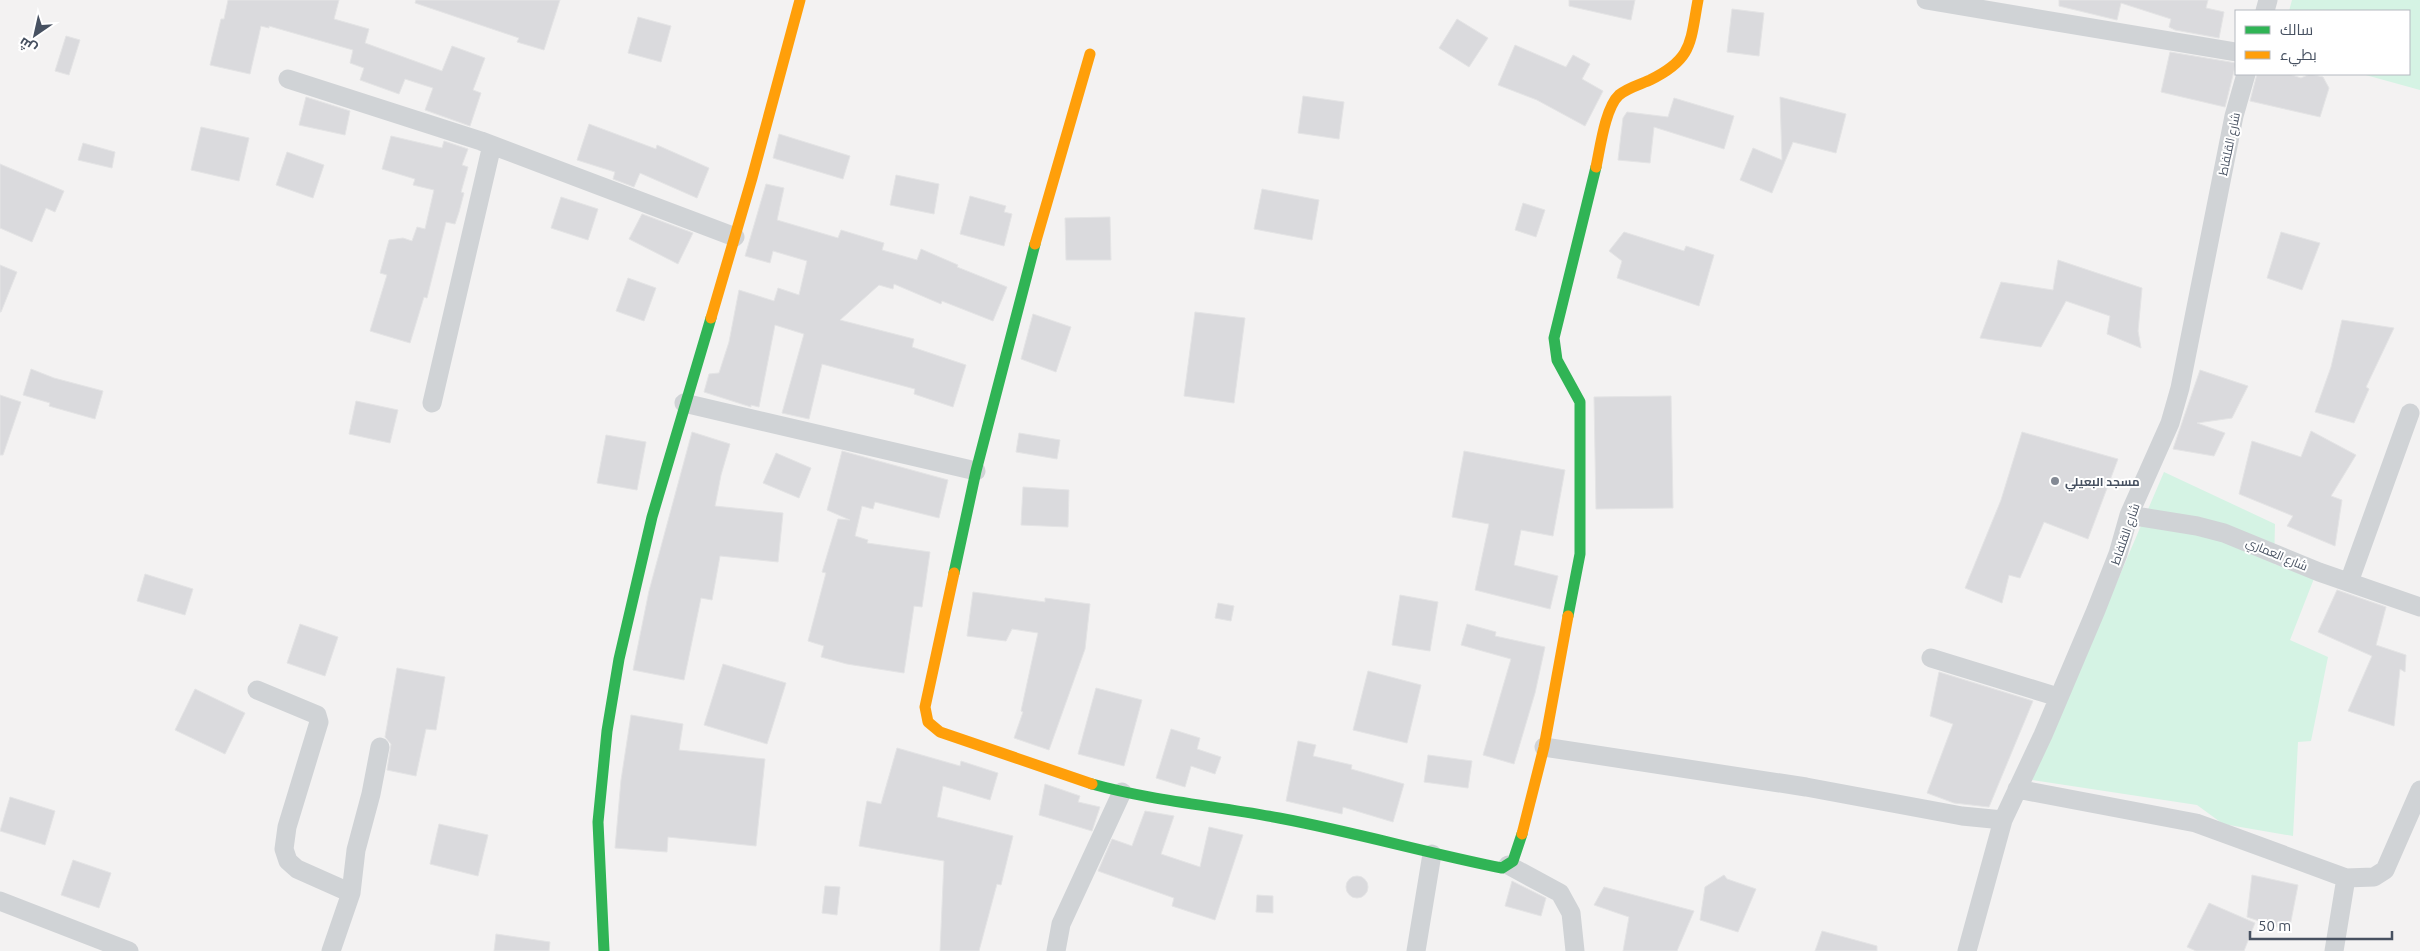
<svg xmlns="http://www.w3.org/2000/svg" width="2420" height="951" font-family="Ubuntu,Cairo,sans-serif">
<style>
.green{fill:#d5f3e4}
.building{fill:#dadadd;stroke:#e4e4e5}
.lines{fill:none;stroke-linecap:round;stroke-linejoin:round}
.street{stroke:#d0d3d6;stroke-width:19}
.fast{stroke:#30b455;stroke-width:11}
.slow{stroke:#ff9f0a;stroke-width:11}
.poi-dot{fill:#838994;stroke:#fff;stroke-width:2}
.labels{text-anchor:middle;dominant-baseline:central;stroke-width:4;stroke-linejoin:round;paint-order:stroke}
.street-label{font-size:12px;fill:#475161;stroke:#fff}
.poi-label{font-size:12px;font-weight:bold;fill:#475161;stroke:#fff;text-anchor:start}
</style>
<rect width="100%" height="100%" fill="#f3f2f2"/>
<path class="green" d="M2292,0H2420V90L2362,74H2409V11H2289Z
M2164,472L2275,524L2274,564L2315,576L2290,640L2328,657L2311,741L2298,742L2293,836L2223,824L2197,805L2032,780Z"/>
<path class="building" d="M228,0H339L334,19L369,29L365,43L442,71L452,46L485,58L473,90L481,93L470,126L425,110L433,88L405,79L399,94L360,80L364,68L350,63L353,50L269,26V28L261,26L250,74L210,65L221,19H224Z
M416,0H560L544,50L517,42L519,38L415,3Z
M1569,0H1635L1631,20L1569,6Z
M2059,0H2208L2206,8L2224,12L2219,38L2175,30L2169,27L2171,19L2121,3L2117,20L2059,6Z
M1732,9L1764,13L1759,56L1727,52Z
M638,17L671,26L661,62L628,53Z
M1457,19L1488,38L1469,67L1439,48Z
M66,36L80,40L69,75L55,71Z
M1515,45L1566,67L1573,55L1590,64L1582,79L1603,91L1585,126L1537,100L1498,85Z
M2170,52L2236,63L2225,107L2161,92Z
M2257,74H2289L2301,78L2310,74L2323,77L2329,88L2320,117L2250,101Z
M1303,96L1344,102L1339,139L1298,133Z
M306,97L350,111L345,135L299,125Z
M1780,97L1846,114L1836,153L1793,142L1772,193L1740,180L1753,148L1782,160Z
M1674,98L1734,116L1724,149L1654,127L1650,163L1618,160L1623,118L1627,112L1668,117Z
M589,124L656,149L657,145L709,168L697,198L640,173L634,187L613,179L615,172L577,160Z
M201,127L249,138L239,181L191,170Z
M779,134L850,156L843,179L773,158Z
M391,136L442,148L444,141L468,149L462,165L468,167L461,192L464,193L459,212L455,224L446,222L427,298L424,297L410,343L370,331L387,275L380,273L389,240L403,238L412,241L417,227L425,229L434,190L413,185L415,179L382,169Z
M83,143L115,152L112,168L78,160Z
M287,152L324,165L313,198L276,185Z
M0,164L64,191L55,212L46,208L32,242L0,228Z
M896,175L939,184L934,214L890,205Z
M766,184L784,188L777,220L838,238L841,230L884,243L882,250L917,260L921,249L958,265L957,267L1007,287L993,321L942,301L941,304L894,284L893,289L879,285L840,320L914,339L912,347L966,365L953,407L914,394L915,389L822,364L809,419L782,413L804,334L775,325L759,407L751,405V407L704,392L709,374L719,373L729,342L739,290L774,301L778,288L799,295L807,261L773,251L770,263L745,256Z
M1262,189L1319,200L1312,240L1254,229Z
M970,196L1006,206L1004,212L1012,214L1004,246L960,234Z
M561,197L598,209L588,240L551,228Z
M1523,203L1545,210L1536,237L1515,230Z
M642,214L693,233L678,264L629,239Z
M1110,217L1111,260H1066L1065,218Z
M1624,232L1684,251L1686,246L1714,255L1699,306L1617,278L1622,261L1609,251Z
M2281,232L2320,243L2302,290L2267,278Z
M2058,260L2142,288L2138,331L2141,348L2107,334L2110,316L2066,301L2041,347L1980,338L2001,282L2053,290Z
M0,265L17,272L1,312H0Z
M628,278L656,288L644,321L616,311Z
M1195,312L1245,318L1234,403L1184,396Z
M1033,314L1071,327L1056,372L1021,359Z
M2342,320L2394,328L2366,387L2369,389L2354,423L2315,412L2331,367Z
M31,369L54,378L103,391L95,419L49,406L50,403L23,395Z
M2200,370L2248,386L2232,418L2197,423L2225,433L2214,456L2173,449Z
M0,395L21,402L3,455H0Z
M1671,396L1673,508L1596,509L1594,397Z
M356,401L398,410L390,443L349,434Z
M2311,431L2356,455L2331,496L2342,500L2335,546L2287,526L2293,516L2239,494L2252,441L2301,457Z
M692,432L730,444L721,475L715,506L783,513L778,562L720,556L712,600L701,598L684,680L633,670L649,591Z
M2022,432L2118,459L2088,539L2044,522L2020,578L2009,575L2002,603L1965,588L2001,500Z
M1019,433L1060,440L1057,459L1016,452Z
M606,435L646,442L637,490L597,483Z
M842,451L948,480L939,518L875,502L873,509L862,506L855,536L868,540L867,543L930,552L922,607L914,606L904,673L847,664L821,657L824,646L808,641L826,573L822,572L838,519L850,520L827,510Z
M1464,451L1565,470L1553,536L1521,530L1514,565L1558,576L1550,609L1475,590L1489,524L1452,517Z
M776,453L811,468L799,498L763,483Z
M1023,487L1069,490L1068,527L1021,525Z
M145,574L193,589L185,615L137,601Z
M2337,590L2386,607L2376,645L2406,655L2405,672L2400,669L2394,726L2348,711L2372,656L2318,632Z
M973,592L1045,602V598L1090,604L1085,649L1049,750L1014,738L1023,712L1021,711L1038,633L1012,629L1006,641L967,636Z
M1400,595L1438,602L1430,651L1392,645Z
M1218,603L1234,606L1231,621L1215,618Z
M300,624L338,637L325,676L287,663Z
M1467,624L1496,632L1495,636L1545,647L1535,693L1514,764L1483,755L1511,659L1461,645Z
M723,664L786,683L767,744L704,725Z
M397,668L445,677L436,730L426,729L416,776L387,770L391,744L385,737Z
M1368,671L1421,685L1407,743L1353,730Z
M1939,672L2033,701L1989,807L1954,803L1927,793L1953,724L1930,716Z
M1096,688L1142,700L1124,766L1078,754Z
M195,689L245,713L225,754L175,730Z
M631,715L683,724L679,750L765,759L756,846L668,837L667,852L615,848L621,780Z
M1171,729L1200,738L1197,749L1221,757L1215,774L1191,766L1185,787L1156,778Z
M1298,741L1316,745L1313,756L1352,765L1351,769L1404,784L1393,822L1343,807L1342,814L1286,801Z
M897,748L960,766L961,761L998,773L990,800L943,786L937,817L1013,836L1001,885L997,884L979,951H940L944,861L859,846L867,801L881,804Z
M1428,755L1472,761L1468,788L1424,782Z
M1045,784L1080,796L1078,802L1100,807L1092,831L1039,815Z
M10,797L55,811L45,845L0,831Z
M1145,811L1174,816L1161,854L1200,867L1209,827L1243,835L1215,920L1172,906L1174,898L1098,871L1112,839L1132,846Z
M439,824L488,835L478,876L430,864Z
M73,860L111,873L99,908L61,895Z
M1724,875L1727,879L1756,889L1738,932L1700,920L1705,887Z
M2252,875L2298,885L2289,931L2247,917Z
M1346 887a11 11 0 1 1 22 0a11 11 0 1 1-22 0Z
M1512,881L1546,898L1541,916L1505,906Z
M825,886L840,887L837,915L822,913Z
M1604,887L1694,911L1677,951H1623L1629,917L1594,905Z
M1257,895L1273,896V913L1256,912Z
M2209,903L2255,923L2244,951H2196L2187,947Z
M1822,931L1877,946V951H1815Z
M496,934L550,942L549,951H494Z"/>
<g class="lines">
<path class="street" d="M1926,0L2236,52
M2265,11L2268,0
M288,79L481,141L735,237
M432,403L492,145
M684,403L976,471
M2129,515L2197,526L2224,533L2319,572L2420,607
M2349,582L2410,413
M1931,658L2058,697
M257,690L317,715L319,722L287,827L284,849L288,861L297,869L351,893
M1544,747L1806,787L1962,816L2003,820
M2017,789L2196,823L2346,878L2374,877L2385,870L2420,790
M1508,865L1560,893L1571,913L1575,951
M0,901L129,951
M331,951L351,893L356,850L371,794L380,747
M1056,951L1061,924L1122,792
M1416,951L1432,854
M1967,951L2003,820L2043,735L2096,610L2118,554L2129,515L2170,423L2180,388L2234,116L2246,74
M2334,951L2346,878"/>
<path class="fast" d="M954,573L976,471L1035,244
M1568,616L1580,554V402L1557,360L1554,338L1596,167
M1092,784C1153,801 1217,806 1279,818C1354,832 1427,853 1502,868L1513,861L1522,834
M604,951L598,822L607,731L619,659L652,517L711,318"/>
<path class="slow" d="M1596,167C1600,149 1605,108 1619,95C1627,88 1641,84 1650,80C1693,59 1690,43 1698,0
M1035,244L1090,54
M711,318L752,178L800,0
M954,573L925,707L928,722L940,732L1092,784
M1522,834L1544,747L1568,616"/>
</g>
<circle class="poi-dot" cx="2055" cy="481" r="5"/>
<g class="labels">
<g class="street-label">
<text transform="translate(2229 144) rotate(-78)">شارع القلفاط</text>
<text transform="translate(2125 534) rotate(-71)">شارع القلفاط</text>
<text transform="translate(2277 554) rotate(23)">شارع العماري</text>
</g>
<g class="poi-label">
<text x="2065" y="481">مسجد البعيلي</text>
</g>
</g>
<rect x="2235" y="10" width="175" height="65" fill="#ffffff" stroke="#b5b9c0"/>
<rect x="2245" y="26" width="25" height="8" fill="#30b455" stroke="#b5b9c0"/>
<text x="2280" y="35" font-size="15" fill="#475161">سالك</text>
<rect x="2245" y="51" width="25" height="8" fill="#ff9f0a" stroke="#b5b9c0"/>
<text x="2280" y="60" font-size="15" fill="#475161">بطيء</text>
<g transform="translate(35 35) rotate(214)" stroke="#ffffff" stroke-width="4" paint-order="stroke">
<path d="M0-4L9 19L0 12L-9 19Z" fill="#475161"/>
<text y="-8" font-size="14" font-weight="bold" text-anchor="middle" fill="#475161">ش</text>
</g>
<path d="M2250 931v8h142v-8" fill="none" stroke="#475161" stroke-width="2.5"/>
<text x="2258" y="931" font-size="15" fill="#475161" stroke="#ffffff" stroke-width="4" paint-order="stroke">50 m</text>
</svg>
